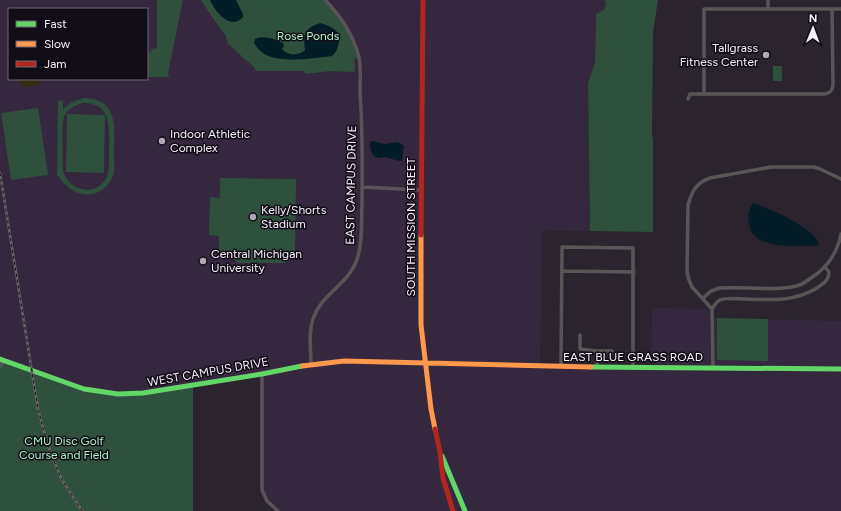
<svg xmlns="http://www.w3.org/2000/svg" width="841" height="511" font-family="Figtree,sans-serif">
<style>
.built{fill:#35273e;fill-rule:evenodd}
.green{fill:#2e503d;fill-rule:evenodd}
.sand{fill:#342b11}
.water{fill:#041c25}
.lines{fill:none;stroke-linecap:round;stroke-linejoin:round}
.street{stroke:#595557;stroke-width:3.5}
.fast{stroke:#63d668;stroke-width:5}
.slow{stroke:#ff974d;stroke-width:5}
.jam{stroke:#b3261e;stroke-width:5}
.rail-casing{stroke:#676367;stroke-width:2.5}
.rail{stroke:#110c15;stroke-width:1;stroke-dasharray:3;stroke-linecap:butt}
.poi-dot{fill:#b0a8b4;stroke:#110c15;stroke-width:1.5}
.labels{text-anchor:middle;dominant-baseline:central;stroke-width:3;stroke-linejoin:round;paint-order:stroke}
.park-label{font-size:12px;fill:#acf2c5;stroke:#110c15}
.poi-label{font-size:12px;fill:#f7effc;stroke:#110c15;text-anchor:start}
.street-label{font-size:12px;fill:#f7effc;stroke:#110c15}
</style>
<rect width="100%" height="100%" fill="#2b242f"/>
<path class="built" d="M0,0H605L607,3L604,10L596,14L595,63L588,83L590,231L542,230L540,366L651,367L652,308L712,309V318L841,321V511H278L263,495L262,374L193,385V511H0ZM9,9H147V79H9ZM408,168L409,190L406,289L405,272Z"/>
<path class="green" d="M157,0H183L168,73L169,77H147V52H151V49L157,48Z
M201,0H325L344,22L359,57L354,59L355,69L354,72L331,71L305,74V71H256L254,67L228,44L226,36L208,11Z
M605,0H658L653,32L652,132L653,143V232L590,231L588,83L595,63L596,14L604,10L606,4Z
M773,66H782V81H773Z
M84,98C117,99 115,125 114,150C114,160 116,172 111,180C98,203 69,196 59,176H57L58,101L63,100V109L72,102ZM82,103C113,102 109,129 109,151C109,159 110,168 107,176C98,198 69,192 63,171C63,160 61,126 64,117C68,109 74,106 82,103Z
M38,108L48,175L11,180L1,113Z
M67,114L105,115L104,173L66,172Z
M220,178L296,179L295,253L285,263H238L229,255L219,254V236L209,235L210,197L220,198Z
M717,318L768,319V361L717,360Z
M0,359L9,364L103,392L139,393L193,385V511H0Z"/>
<path class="sand" d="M19,79H41V84L24,87L20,83Z"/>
<path class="water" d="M210,0H236L243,14V17C231,31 215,12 210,0Z
M320,23C330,26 340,29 339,41C338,48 337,51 332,56C311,58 264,68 254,42L255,39C263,35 274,39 283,43L284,46L282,49C287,56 299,56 305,50C303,33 304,29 320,23Z
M373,141L384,144L398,142L404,146L402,161C396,161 391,158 385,157C383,157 381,158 379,158C371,157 370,148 370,142Z
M753,203C770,209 811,226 819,243L817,246C797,245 753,251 749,224C748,216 748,210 753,203Z"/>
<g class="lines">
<path class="street" d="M768,9V0
M704,93V9H841
M688,99L690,94H825C830,93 832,91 833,85L832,9
M362,187L421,190
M562,271L634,272
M703,298L711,291L720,288C743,286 779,292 800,285C806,282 812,277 818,273C830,263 838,250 841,234
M712,309C714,306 716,302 720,300C728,297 737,299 745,299C770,300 794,302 817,288C823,284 829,280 829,272L825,267
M580,335V349L597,351
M311,364C311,350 308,333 313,319C322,292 350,285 358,256C363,240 361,222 362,205C362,167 363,130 360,93C360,81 361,68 359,57C353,35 341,16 325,0
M0,366L4,361
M561,366L562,247L633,248V367
M597,367V351H612
M713,367L712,309L692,287L689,280L687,272L688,205C692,191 696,183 710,178L771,167H814L820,169L841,179
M262,374V490L267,501L278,511"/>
<path class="fast" d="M0,359L84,389L118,394L143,393L262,374L302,366
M591,367L841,369
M442,456L465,511"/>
<path class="slow" d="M421,235V325L431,409L435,429
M302,366L344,361L591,367"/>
<path class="jam" d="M421,235L423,0
M435,429L440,452L443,478L453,511"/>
<g class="rail-casing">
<path id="rail" d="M0,173L38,409L48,446L61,478L82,511"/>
</g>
<use href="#rail" class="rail"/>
</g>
<g class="poi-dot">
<circle cx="766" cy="55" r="4"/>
<circle cx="162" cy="141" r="4"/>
<circle cx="253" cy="217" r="4"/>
<circle cx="203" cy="261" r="4"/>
</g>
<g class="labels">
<g class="park-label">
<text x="308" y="36">Rose Ponds</text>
<text x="64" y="441">CMU Disc Golf<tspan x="64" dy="14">Course and Field</tspan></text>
</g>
<g class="poi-label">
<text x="758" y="48" text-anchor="end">Tallgrass<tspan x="758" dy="14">Fitness Center</tspan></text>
<text x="170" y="134">Indoor Athletic<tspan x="170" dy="14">Complex</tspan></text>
<text x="261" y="210">Kelly/Shorts<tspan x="261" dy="14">Stadium</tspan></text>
<text x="211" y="254">Central Michigan<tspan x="211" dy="14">University</tspan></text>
</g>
<g class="street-label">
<text transform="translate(351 185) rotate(-89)">EAST CAMPUS DRIVE</text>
<text transform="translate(411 227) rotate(-90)">SOUTH MISSION STREET</text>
<text x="633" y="357">EAST BLUE GRASS ROAD</text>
<text transform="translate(208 372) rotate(-10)">WEST CAMPUS DRIVE</text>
</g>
</g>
<rect x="8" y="8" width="140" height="72" fill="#110c15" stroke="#6d6771"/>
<rect x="16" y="21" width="20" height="6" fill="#63d668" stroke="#6d6771"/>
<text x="44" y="28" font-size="12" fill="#f7effc">Fast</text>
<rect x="16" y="41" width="20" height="6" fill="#ff974d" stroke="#6d6771"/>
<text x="44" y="48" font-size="12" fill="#f7effc">Slow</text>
<rect x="16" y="61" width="20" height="6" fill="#b3261e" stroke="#6d6771"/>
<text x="44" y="68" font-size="12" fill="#f7effc">Jam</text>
<g transform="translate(813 28) rotate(1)" stroke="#110c15" stroke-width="3" paint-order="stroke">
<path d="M0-3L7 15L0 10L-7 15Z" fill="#f7effc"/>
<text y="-6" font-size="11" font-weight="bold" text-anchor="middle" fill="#f7effc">N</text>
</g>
</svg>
